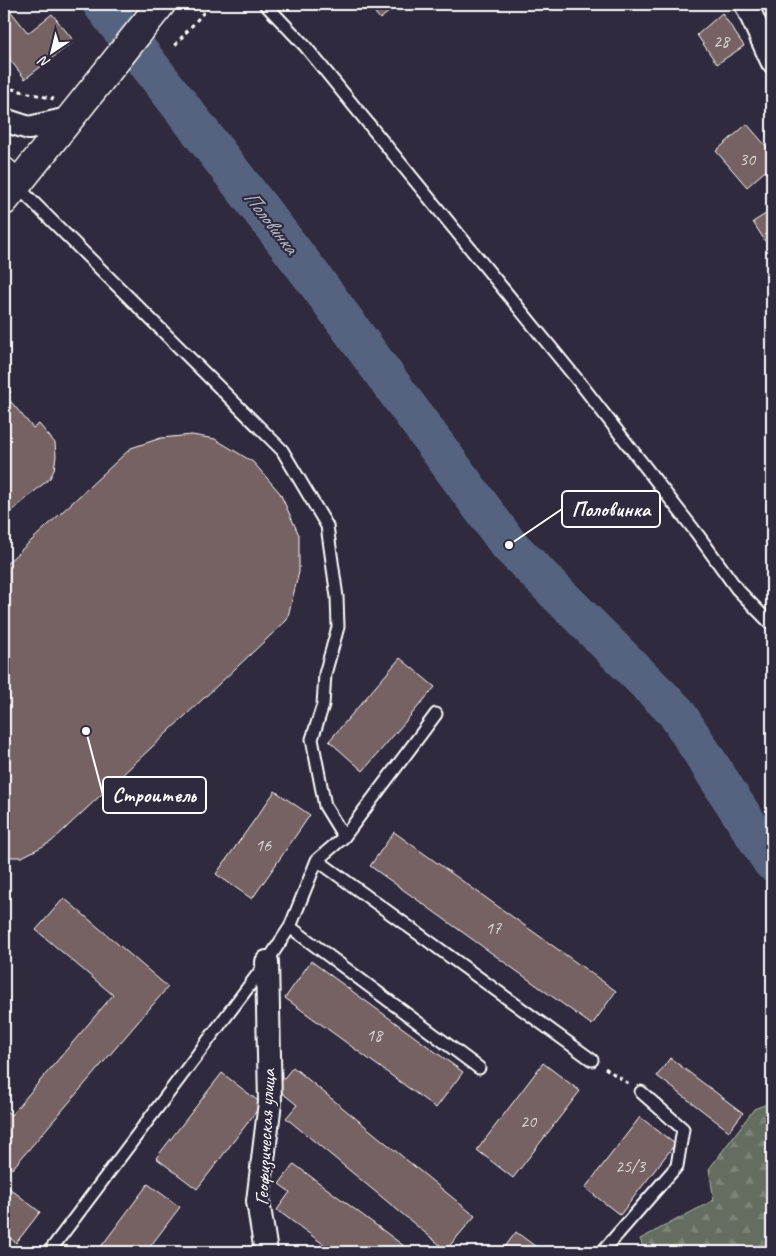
<svg xmlns="http://www.w3.org/2000/svg" width="776" height="1256" font-family="Caveat,sans-serif">
<style>
.forest{fill:url(#forest-firs);stroke:#b2b6b0}
.lines{fill:none;stroke-linecap:round;stroke-linejoin:round}
.river{stroke:#576480;stroke-width:39}
.building{fill:#776264;stroke:#fff}
.service-casing{stroke:#fff;stroke-width:15}
.minor-casing{stroke:#fff;stroke-width:26}
.tertiary-casing{stroke:#fff;stroke-width:31}
.secondary-casing{stroke:#fff;stroke-width:31}
.path{stroke:#fff;stroke-width:3;stroke-dasharray:4 4;stroke-linecap:butt}
.service{stroke:#2f2a3d;stroke-width:11}
.minor{stroke:#2f2a3d;stroke-width:22}
.tertiary{stroke:#2f2a3d;stroke-width:28}
.secondary{stroke:#2f2a3d;stroke-width:28}
.labels{text-anchor:middle;dominant-baseline:central;stroke-width:4.5;stroke-linejoin:round;paint-order:stroke}
.number-label{font-size:18px;fill:#ddd8d8}
.street-label{font-size:20px;fill:#fff;stroke:#2f2a3d}
.water-label{font-size:21px;font-style:italic;fill:#b3b9c6;stroke:#2f2a3d}
.leader{fill:none;stroke:#fff;stroke-width:2}
.callout-dot{fill:#fff;stroke:#2f2a3d;stroke-width:2}
.callout{fill:#2f2a3d;stroke:#fff;stroke-width:2}
.callout-label{font-size:21px;text-anchor:middle;font-weight:bold;fill:#fff}
</style>
<defs>
<pattern id="forest-firs" width="22" height="20" patternUnits="userSpaceOnUse" patternTransform="scale(1.25)"><rect width="22" height="20" fill="#656d60"/><path d="M5 1l3.5 6h-7zM16 11l3.5 6h-7z" fill="#7c8378"/></pattern>
</defs>
<rect width="100%" height="100%" fill="#2f2a3d"/>
<filter id="ink" filterUnits="userSpaceOnUse"><feTurbulence type="fractalNoise" baseFrequency=".02" numOctaves="2"/><feDisplacementMap in="SourceGraphic" scale="10" xChannelSelector="R" yChannelSelector="G"/><feConvolveMatrix kernelMatrix="1 2 1 2 8 2 1 2 1" color-interpolation-filters="sRGB"/></filter>
<g filter="url(#ink)">
<path class="forest" d="M772,1102V1252H645L640,1239L714,1200L709,1169L754,1109Z"/>
<g class="lines">
<path class="river" d="M102,4L315,280L509,545L676,712L772,862"/>
</g>
<path class="building" d="M368,4H399L380,19Z
M9,9L28,33L52,14L74,41L25,79L4,52V13Z
M722,13L744,46L717,64L697,35Z
M747,124L772,153V165L747,187L716,151Z
M772,210V240L767,244L753,222Z
M4,386L11,392L6,396L33,428L39,424L55,443L56,456L54,470L50,478L4,518Z
M192,435L215,439L253,462L280,493L299,535V572L287,620L51,842L22,857H4V566L131,448L161,438Z
M400,658L435,687L363,771L329,741Z
M275,791L310,815L252,899L216,874Z
M394,832L616,991L592,1025L370,866Z
M64,898L168,987L12,1169L4,1162V1109L11,1115L113,995L36,930Z
M311,961L463,1072L436,1108L285,998Z
M670,1058L743,1113L729,1131L657,1076Z
M543,1063L580,1091L513,1178L477,1150Z
M293,1067L475,1216L446,1250L286,1118L297,1105L276,1088Z
M222,1073L262,1104L197,1189L156,1158Z
M640,1117L675,1144L620,1215L585,1188Z
M294,1164L412,1252H334L277,1210L290,1192L279,1184Z
M4,1184L40,1212L16,1243L4,1233Z
M148,1184L180,1207L146,1252H97Z
M516,1232L543,1252H501Z"/>
<g class="lines">
<g class="service-casing">
<path id="service" d="M265,4L305,46L584,388L698,535L737,589L769,622L772,623
M16,185L282,450L327,526L337,597L338,627L325,674L323,705L312,739L325,806L344,837L317,860L290,927L267,962L49,1252
M344,837L436,714
M317,860L592,1060
M290,927L479,1068
M602,1252L677,1166L683,1129L641,1092"/>
</g>
<g class="minor-casing">
<path id="minor" d="M746,4L772,61
M4,120L29,128L68,119
M266,1252L258,1201L270,1102L267,962"/>
</g>
<g class="tertiary-casing">
<path id="tertiary" d="M4,201L161,4"/>
</g>
<g class="secondary-casing">
<path id="secondary" d="M4,172L16,185"/>
</g>
<path class="path" d="M175,45L211,4
M4,87L54,99
M605,1068L629,1084"/>
<use href="#service" class="service"/>
<use href="#minor" class="minor"/>
<use href="#tertiary" class="tertiary"/>
<use href="#secondary" class="secondary"/>
</g>
</g>
<g class="labels">
<g class="number-label">
<text x="721" y="41">28</text>
<text x="747" y="159">30</text>
<text x="263" y="845">16</text>
<text x="493" y="928">17</text>
<text x="374" y="1035">18</text>
<text x="528" y="1121">20</text>
<text x="630" y="1166">25/3</text>
</g>
<g class="street-label">
<text transform="translate(265 1137) rotate(-87)">Геофизическая улица</text>
</g>
<g class="water-label">
<text transform="translate(271 222) rotate(52)">Половинка</text>
</g>
</g>
<path class="leader" d="M509 545L562 509M86 731L103 795"/>
<g class="callout-dot">
<circle cx="509" cy="545" r="5"/>
<circle cx="86" cy="731" r="5"/>
</g>
<g class="callout">
<rect x="562" y="491" width="98" height="36" rx="5"/>
<rect x="103" y="777" width="103" height="36" rx="5"/>
</g>
<g class="callout-label">
<text x="611" y="516">Половинка</text>
<text x="154" y="802">Строитель</text>
</g>
<rect width="776" height="1256" fill="none" stroke="#2f2a3d" stroke-width="20"/>
<rect x="10" y="10" width="756" height="1236" fill="none" stroke="#fff" stroke-width="2" filter="url(#ink)"/>
<g transform="translate(52 52) rotate(215)" stroke="#2f2a3d" stroke-width="4" paint-order="stroke">
<path d="M0-4L9 19L0 12L-9 19Z" fill="#ffffff"/>
<text y="-8" font-size="14" font-weight="bold" text-anchor="middle" fill="#ffffff">N</text>
</g>
</svg>
